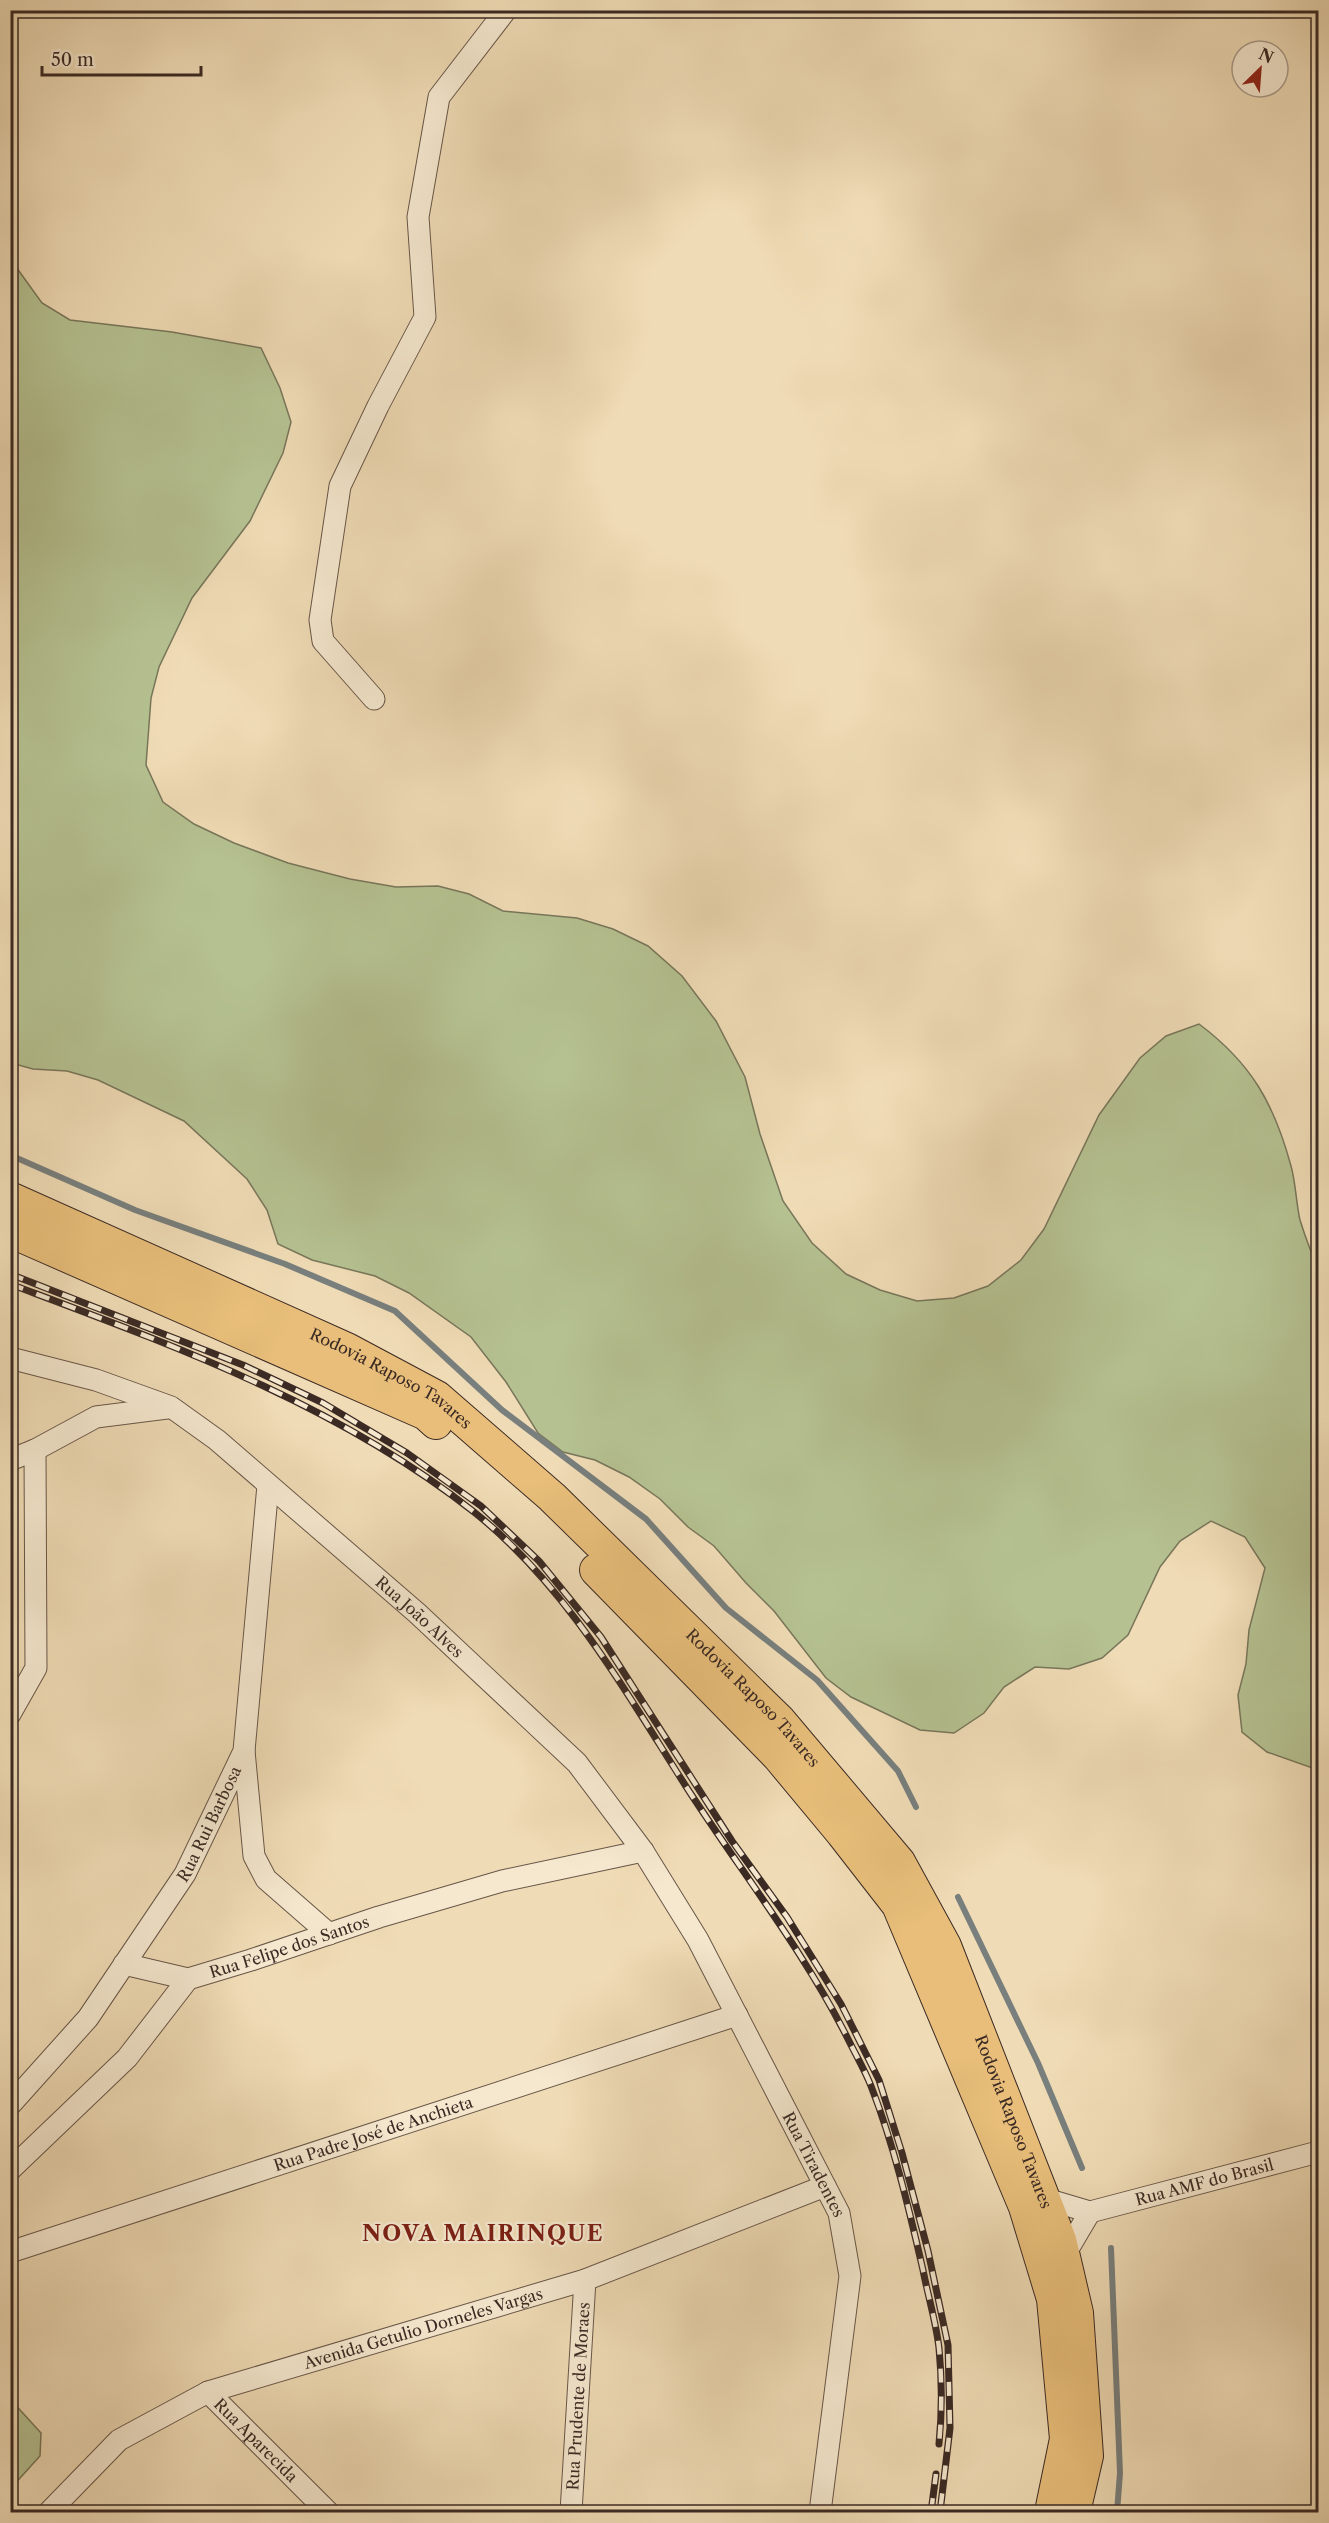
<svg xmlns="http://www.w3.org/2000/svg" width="1329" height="2523" font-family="'Libre Caslon Text',serif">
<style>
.green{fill:#b5c191;stroke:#78765a;stroke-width:1.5}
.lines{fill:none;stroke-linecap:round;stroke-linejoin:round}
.stream{stroke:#787f7d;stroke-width:6}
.minor-casing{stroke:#685648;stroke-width:23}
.highway-casing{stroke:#3b2a24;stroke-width:34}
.minor{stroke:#f5e8cf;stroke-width:21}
.highway{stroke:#e8be7a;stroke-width:32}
.rail-casing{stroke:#3b2a24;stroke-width:7}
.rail{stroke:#f5e8cf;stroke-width:4.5;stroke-dasharray:14;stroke-linecap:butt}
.labels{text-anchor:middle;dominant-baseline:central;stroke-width:4.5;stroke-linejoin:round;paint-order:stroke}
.street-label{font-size:16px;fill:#3b2a24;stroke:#f5e8cf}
.district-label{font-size:22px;font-weight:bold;letter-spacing:1.5px;fill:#7a1f14;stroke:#f5e8cf}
</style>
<rect width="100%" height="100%" fill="#efdbb5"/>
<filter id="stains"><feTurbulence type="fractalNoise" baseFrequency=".00333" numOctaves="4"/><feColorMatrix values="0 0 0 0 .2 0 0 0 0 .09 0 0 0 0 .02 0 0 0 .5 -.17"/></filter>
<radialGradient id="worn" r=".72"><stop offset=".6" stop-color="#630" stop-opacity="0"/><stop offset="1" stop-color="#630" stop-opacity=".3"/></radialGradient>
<path class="green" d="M11,260L42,303L70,320L172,332L261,348L280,388L291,422L283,453L250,521L192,598L159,667L151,698L146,765L163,802L194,824L234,843L288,863L350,879L396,887L438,886L469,894L503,911L577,918L613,929L648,946L682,976L716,1021L745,1077L760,1134L783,1201L812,1243L846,1274L880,1290L917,1301L954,1298L988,1286L1021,1260L1044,1229L1099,1115L1140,1058L1166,1036L1199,1024C1251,1063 1274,1103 1291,1166C1296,1184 1296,1203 1300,1220C1305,1236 1311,1253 1318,1267V1770L1267,1752L1242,1732L1238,1695L1246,1664L1249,1630L1265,1568L1245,1537L1211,1521L1180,1541L1160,1567L1128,1635L1102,1658L1069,1669L1035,1667L1004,1687L984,1713L954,1733L920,1730L851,1697L826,1678L774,1611L746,1583L714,1546L688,1527L660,1499L629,1477L595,1460L563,1452L538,1433L506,1382L471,1337L409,1293L375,1276L312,1260L278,1244L267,1210L247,1179L184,1121L98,1080L67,1071L33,1069L11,1063Z
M11,2400L41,2433L40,2456L11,2488Z"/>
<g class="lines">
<path class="stream" d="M10,1155L135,1210L285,1264L395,1311L502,1410L646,1519L726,1608L817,1680L898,1771L916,1807
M958,1897L1038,2063L1082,2168
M1111,2248L1120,2473L1117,2512"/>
<g class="minor-casing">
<g id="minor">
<path d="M374,699L323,641L320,620L340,486L378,406L425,317L418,217L439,97L506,10"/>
<path id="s1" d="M10,1358L96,1380L171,1407L217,1440L417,1613L577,1763L643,1851L698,1940L839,2213L850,2276L820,2512"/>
<path d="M10,1460L35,1450L96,1417L167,1408"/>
<path d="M10,1714L36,1668L35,1450"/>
<path d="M244,1751L254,1856L266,1879L329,1934"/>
<path d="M124,1964L188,1979"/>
<path id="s2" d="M10,2105L88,2018L185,1874L244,1751L268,1485"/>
<path id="s3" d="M10,2170L127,2058L188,1979L251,1960L379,1917L502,1881L643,1851"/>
<path id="s4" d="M1046,2199L1090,2212L1318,2152"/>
<path id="s5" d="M10,2252L737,2015"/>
<path d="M1064,2256L1090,2212"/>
<path id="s6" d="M208,2392L328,2512"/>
<path id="s7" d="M49,2512L119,2440L208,2392L585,2280L825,2186"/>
<path id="s8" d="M571,2512L585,2280"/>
</g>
</g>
<g class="highway-casing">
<g id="highway">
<path id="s9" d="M10,1198L347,1349L437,1397L552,1497L780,1721L899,1862L945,1946L1060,2240L1077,2313L1087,2456L1074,2512"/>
<path d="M10,1231L426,1414L436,1423"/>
<path d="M596,1570L778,1756L842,1833L898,1905L1025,2207L1053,2299L1066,2439L1051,2512"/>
</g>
</g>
<use href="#minor" class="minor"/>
<use href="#highway" class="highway"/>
<g class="rail-casing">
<path id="rail" d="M10,1274L243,1365L323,1403L407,1453L481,1506L539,1561L601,1637L732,1841L787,1917L841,2004L879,2080L902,2153L928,2251L948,2345L950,2428L940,2512
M10,1284C172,1345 337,1404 474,1512C566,1585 625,1691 687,1788C742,1873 805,1952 850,2043C857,2057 865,2071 871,2086C894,2145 909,2209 923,2270C928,2296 936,2322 939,2348C942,2379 942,2413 939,2444
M931,2512L936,2474"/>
</g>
<use href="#rail" class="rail"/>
</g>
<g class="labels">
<g class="street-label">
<text stroke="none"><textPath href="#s9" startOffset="422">Rodovia Raposo Tavares</textPath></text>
<text stroke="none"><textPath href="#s1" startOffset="494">Rua João Alves</textPath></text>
<text stroke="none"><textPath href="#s9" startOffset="908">Rodovia Raposo Tavares</textPath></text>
<text stroke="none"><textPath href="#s2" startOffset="346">Rua Rui Barbosa</textPath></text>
<text stroke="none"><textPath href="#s3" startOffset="368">Rua Felipe dos Santos</textPath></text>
<text stroke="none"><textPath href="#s9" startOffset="1412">Rodovia Raposo Tavares</textPath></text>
<text stroke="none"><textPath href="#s5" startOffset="382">Rua Padre José de Anchieta</textPath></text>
<text stroke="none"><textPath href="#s1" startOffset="1176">Rua Tiradentes</textPath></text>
<text stroke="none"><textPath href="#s4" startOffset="164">Rua AMF do Brasil</textPath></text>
<text stroke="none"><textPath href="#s7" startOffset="426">Avenida Getulio Dorneles Vargas</textPath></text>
<text stroke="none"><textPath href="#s8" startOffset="116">Rua Prudente de Moraes</textPath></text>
<text stroke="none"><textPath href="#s6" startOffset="68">Rua Aparecida</textPath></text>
</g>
<g class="district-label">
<text x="483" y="2233">NOVA MAIRINQUE</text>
</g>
</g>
<rect width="1329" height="2523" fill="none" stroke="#efdbb5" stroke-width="36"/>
<rect x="12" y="12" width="1305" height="2499" fill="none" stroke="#3b2a24" stroke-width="3"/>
<rect x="18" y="18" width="1293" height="2487" fill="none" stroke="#3b2a24" stroke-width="1.5"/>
<g transform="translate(1260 69) rotate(25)"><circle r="28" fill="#f5e8cf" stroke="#ab9c8b" stroke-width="1.5"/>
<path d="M0-4.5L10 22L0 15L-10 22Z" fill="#8f2418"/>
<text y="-9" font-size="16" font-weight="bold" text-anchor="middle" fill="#3b2a24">N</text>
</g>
<path d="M42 66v9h159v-9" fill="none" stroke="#3b2a24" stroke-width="3"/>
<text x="51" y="66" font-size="18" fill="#3b2a24" stroke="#f5e8cf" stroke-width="4.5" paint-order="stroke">50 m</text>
<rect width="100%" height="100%" filter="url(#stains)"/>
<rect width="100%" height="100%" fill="url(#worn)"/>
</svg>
